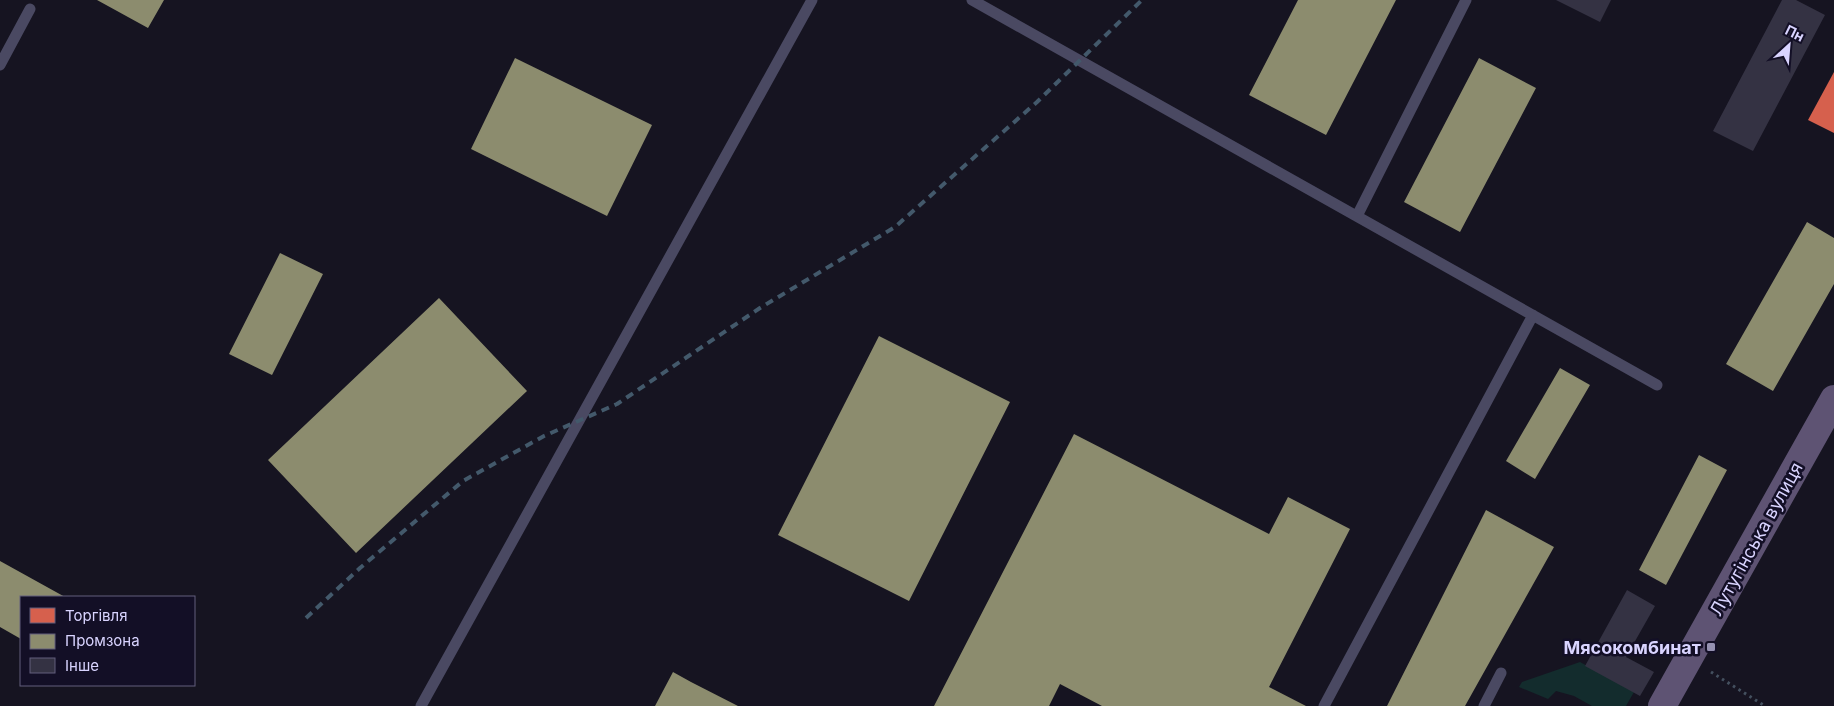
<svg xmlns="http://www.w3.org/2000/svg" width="1834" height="706" font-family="Inter,sans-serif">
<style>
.green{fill:#132c2d}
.shops{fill:#d6604d}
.industry{fill:#8c8c6e}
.building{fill:#343243}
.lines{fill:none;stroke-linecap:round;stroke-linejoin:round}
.path{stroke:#44505f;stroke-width:3;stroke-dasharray:2.5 4;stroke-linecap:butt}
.lane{stroke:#4a4962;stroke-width:11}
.primary{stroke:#5e5373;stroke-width:28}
.rail{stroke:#43596b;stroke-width:4;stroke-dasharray:8 6;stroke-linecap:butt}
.poi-dot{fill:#9591b1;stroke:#130f26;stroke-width:2}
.labels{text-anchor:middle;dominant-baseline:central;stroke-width:5;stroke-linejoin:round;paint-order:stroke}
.street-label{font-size:18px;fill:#d9d4ff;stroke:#130f26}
.poi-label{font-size:18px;font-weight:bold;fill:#d9d4ff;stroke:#130f26;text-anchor:end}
</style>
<rect width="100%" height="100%" fill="#161421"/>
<path class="green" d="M1580,662L1634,692L1626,706H1592L1574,696L1556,691L1548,699L1519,687L1522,682Z"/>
<path class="shops" d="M1834,72V133L1808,120Z"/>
<path class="industry" d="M97,0H164L148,28Z
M1298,0H1396L1326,135L1249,95Z
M515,58L652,125L607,216L471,149Z
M1479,58L1536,88L1460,232L1404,202Z
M1807,222L1834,238V284L1773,391L1726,364Z
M280,253L323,274L272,375L229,354Z
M439,298L527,391L356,553L268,460Z
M879,336L1010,402L909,601L778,535Z
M1560,368L1590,385L1535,479L1506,461Z
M1074,434L1269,534L1288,497L1350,529L1269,687L1306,706H1102L1060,684L1049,706H934Z
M1699,455L1727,470L1666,585L1639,570Z
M1486,510L1554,547L1465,706H1387Z
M0,561L65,597H21V639L0,627Z
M673,672L691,682L738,706H655Z"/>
<path class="building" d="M1556,0H1611L1600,22Z
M1782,0H1796L1825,15L1753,151L1713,131Z
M1627,590L1655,606L1626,657L1654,672L1640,696L1585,666Z"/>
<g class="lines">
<path class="path" d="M1711,672L1765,706"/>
<path class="lane" d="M972,0L1657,385
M0,65L30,9
M1357,216L1466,0
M421,706L812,0
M1324,706L1533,315
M1484,706L1501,673"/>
<path class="primary" d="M1662,706L1834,399"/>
<path class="rail" d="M306,618L360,568L463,481L544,436L617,404L760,308L895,227L1037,102L1142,0"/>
</g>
<rect class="poi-dot" x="1706" y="642" width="10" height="10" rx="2.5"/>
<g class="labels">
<g class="street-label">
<text transform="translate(1756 539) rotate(-61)">Лутугінська вулиця</text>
</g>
<g class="poi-label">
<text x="1701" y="647">Мясокомбинат</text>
</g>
</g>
<rect x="20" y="596" width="175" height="90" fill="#130f26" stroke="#625e7d"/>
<rect x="30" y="608" width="25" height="15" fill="#d6604d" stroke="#625e7d"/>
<text x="65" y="621" font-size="15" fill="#d9d4ff">Торгівля</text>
<rect x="30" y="634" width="25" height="15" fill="#8c8c6e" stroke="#625e7d"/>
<text x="65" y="646" font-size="15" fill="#d9d4ff">Промзона</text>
<rect x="30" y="658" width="25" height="15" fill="#343243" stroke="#625e7d"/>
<text x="65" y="671" font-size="15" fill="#d9d4ff">Інше</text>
<g transform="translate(1789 45) rotate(26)" stroke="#130f26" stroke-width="4" paint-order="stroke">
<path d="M0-4L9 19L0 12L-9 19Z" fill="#d9d4ff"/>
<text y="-8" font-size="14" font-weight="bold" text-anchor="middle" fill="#d9d4ff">Пн</text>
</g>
</svg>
